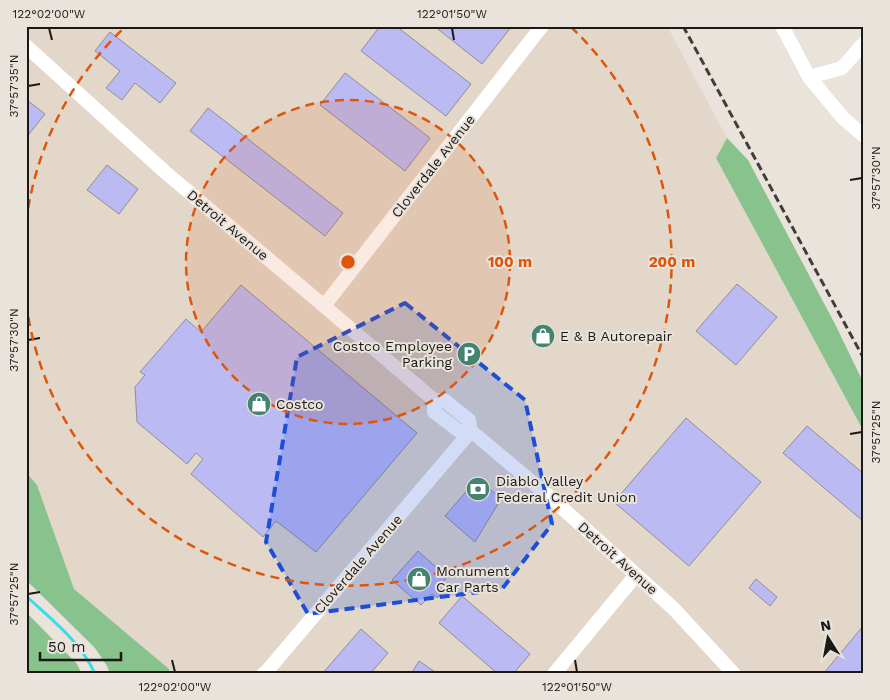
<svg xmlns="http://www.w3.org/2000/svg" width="890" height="700" font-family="'Work Sans',sans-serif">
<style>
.built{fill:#e2d7c9;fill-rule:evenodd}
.green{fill:#88c38e}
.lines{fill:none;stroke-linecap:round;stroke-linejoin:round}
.stream{stroke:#36dee8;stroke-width:3}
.building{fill:#bbbaf2;stroke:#8e8e97}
.minor{stroke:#fff;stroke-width:14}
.rail{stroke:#403e3a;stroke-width:3;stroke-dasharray:8 4;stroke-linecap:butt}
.marked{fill:#1d4ed8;fill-opacity:0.2;stroke:#1d4ed8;stroke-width:4;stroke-dasharray:10 6;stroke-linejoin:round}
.ticks{fill:none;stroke:#1b1916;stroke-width:2}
.ring{fill:none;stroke:#de560c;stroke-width:2.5;stroke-dasharray:9 6}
.labels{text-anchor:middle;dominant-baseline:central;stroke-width:4;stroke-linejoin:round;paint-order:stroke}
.street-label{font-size:14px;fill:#1b1916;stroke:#e9e3db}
.poi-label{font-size:14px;fill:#1b1916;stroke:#e9e3db;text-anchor:start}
.centre{fill:#de560c;stroke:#e9e3db;stroke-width:2.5}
.ring-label{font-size:15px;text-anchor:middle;font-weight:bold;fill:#de560c;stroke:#e9e3db;stroke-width:4;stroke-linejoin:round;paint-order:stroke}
.neatline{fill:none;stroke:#1b1916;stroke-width:2}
.ticks-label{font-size:12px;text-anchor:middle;fill:#1b1916}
</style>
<rect width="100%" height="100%" fill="#e9e3db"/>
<path class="built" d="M26,26H667L727,138L716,158L864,432V674H169V669L74,589L37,485L26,472ZM434,400L469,420L459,431Z"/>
<path class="green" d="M727,138L748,160L836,326L864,384V432L716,158Z
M26,472L37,485L74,589L169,669V674H110L107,666L95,648L26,580Z
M26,612L77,664L82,674H26Z"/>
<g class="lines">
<path class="stream" d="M26,596C51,619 81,642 95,674"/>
</g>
<path class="building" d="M380,26H396L471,84L446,116L361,51Z
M434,26H512L482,64Z
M110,32L176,83L160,103L135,83L122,100L106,88L120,71L95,51Z
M345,73L430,138L405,171L320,105Z
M27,100L45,114L29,134L26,131Z
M208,108L343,213L325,236L190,131Z
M107,165L138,189L119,214L87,190Z
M737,284L777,317L736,365L696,331Z
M241,285L417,433L316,552L276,521L263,537L191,474L203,459L196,453L187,464L137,422L135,387L145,375L140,372L186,319L201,332Z
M686,418L761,482L689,566L614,502Z
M807,426L864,474L863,521L783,453Z
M478,478L501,499L475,542L445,516Z
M418,551L447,577L439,587L444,591L437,598L432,594L421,605L392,580Z
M756,579L777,597L770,606L749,588Z
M462,596L530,654L513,674H498L439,623Z
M864,625V674H823Z
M361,629L388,653L370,674H322Z
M419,661L438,674H411Z"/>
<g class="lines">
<path class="minor" d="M782,26L809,77L843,118L864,136
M26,46L165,172L324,306L434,400H444L469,420L471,431H459L434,412V400
M809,77L842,68L864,43
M324,306L542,26
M263,674L267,671L471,431L550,497L674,609L734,674
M554,674L636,575"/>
<path class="rail" d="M683,26L864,359"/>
</g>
<path class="marked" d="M405,303L525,400L552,524L502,589L308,614L266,542L297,357Z"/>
<path class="ticks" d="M49,28L52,40M452,28L454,40M28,86L40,84M850,180L862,178M28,340L40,338M850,434L862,432M28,594L40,592M172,660L175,672M575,660L577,672"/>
<circle cx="348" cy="262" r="162" fill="#de560c" fill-opacity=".12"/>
<g class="ring">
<circle cx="348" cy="262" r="162"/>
<path d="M26 223A324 324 0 0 1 125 27M571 27A324 324 0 1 1 26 301"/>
</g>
<defs>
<g id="shop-disc" transform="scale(1.25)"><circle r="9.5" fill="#438372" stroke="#e9e3db"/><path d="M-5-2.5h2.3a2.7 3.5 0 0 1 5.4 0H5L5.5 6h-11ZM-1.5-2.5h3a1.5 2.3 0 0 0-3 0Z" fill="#fff"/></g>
<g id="parking-disc" transform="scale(1.25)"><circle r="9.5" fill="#438372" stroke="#e9e3db"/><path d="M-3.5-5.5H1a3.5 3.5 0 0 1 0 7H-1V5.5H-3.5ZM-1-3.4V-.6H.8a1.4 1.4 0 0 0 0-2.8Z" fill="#fff"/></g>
<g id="bank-disc" transform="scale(1.25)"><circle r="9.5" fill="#438372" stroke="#e9e3db"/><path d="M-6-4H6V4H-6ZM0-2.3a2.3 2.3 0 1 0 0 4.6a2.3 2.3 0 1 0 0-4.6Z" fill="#fff"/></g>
</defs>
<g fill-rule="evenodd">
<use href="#shop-disc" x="543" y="336"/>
<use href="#parking-disc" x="469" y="354"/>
<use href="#shop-disc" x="259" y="404"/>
<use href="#bank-disc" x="478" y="489"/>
<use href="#shop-disc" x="419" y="579"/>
</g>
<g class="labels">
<g class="street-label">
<text transform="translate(433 166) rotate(-52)">Cloverdale Avenue</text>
<text transform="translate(228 225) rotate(40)">Detroit Avenue</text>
<text transform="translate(618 558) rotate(42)">Detroit Avenue</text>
<text transform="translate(358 564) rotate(-49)">Cloverdale Avenue</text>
</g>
<g class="poi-label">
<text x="560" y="336">E &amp; B Autorepair</text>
<text x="452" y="346" text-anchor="end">Costco Employee<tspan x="452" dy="16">Parking</tspan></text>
<text x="276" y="404">Costco</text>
<text x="496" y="481">Diablo Valley<tspan x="496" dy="16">Federal Credit Union</tspan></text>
<text x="436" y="571">Monument<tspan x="436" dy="16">Car Parts</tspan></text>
</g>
</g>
<circle cx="348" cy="262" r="8" class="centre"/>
<g class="ring-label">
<text x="510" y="267">100 m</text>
<text x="672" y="267">200 m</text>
</g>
<rect width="890" height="700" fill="none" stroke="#e9e3db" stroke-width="55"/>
<g transform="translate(828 638) rotate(349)" stroke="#e9e3db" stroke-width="4" paint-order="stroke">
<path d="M0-4L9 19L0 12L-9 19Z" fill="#1b1916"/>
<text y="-8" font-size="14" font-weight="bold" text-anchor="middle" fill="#1b1916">N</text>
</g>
<path d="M40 652v8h81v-8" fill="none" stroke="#1b1916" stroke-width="2.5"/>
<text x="48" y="652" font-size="15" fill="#1b1916" stroke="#e9e3db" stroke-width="4" paint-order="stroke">50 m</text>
<rect x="28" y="28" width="834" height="644" class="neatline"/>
<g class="ticks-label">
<text x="49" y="18">122°02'00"W</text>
<text x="452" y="18">122°01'50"W</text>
<text transform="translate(14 86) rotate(-90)" y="4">37°57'35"N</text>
<text transform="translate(876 178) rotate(-90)" y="4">37°57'30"N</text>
<text transform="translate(14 340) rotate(-90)" y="4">37°57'30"N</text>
<text transform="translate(876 432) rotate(-90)" y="4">37°57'25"N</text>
<text transform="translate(14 594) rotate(-90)" y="4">37°57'25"N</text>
<text x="175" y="691">122°02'00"W</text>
<text x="577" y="691">122°01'50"W</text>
</g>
</svg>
